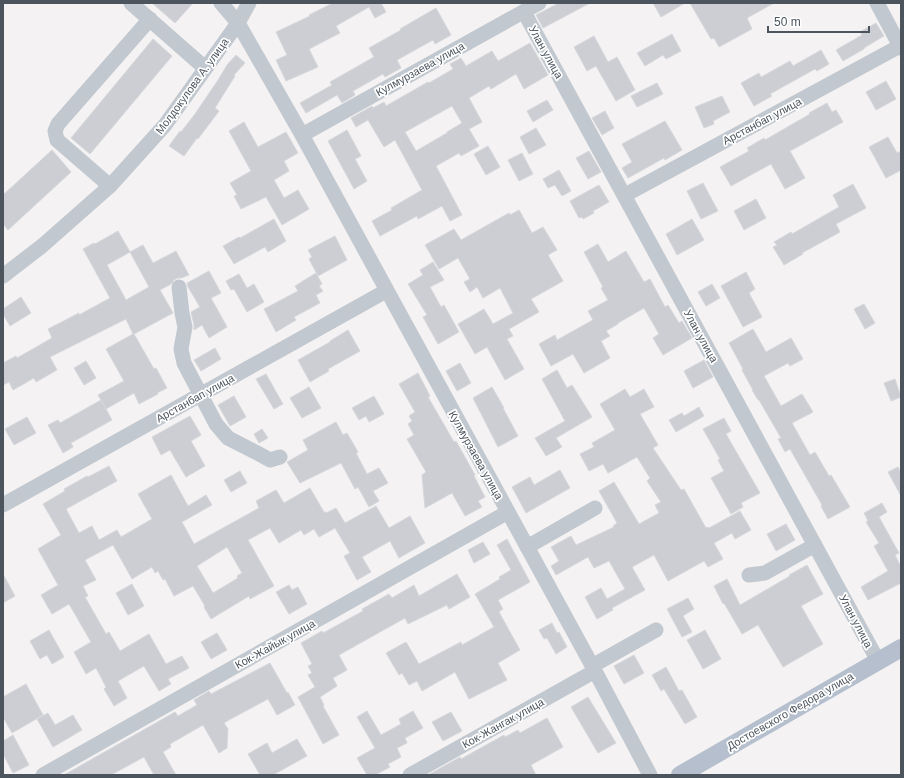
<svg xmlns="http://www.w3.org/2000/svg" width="904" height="778" font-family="Helvetica,sans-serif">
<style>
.building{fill:#cdced4;stroke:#d7d8dc;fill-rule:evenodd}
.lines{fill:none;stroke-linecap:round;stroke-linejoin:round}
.minor{stroke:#c2c8cf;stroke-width:15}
.major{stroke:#b5bfcd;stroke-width:18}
.labels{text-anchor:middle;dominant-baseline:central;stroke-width:3.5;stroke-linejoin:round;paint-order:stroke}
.street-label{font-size:11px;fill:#4c545d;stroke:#fff}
</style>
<rect width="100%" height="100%" fill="#f4f2f2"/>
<path class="building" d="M152,3H193L175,23Z
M333,3H381L386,12L375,18L369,7L336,26L340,33L309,49L318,67L286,81L276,60L287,55L276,32L310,16L309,15Z
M559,3H590L543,28L536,15Z
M653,3H685L661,17Z
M690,3H774L747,18L752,29L719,47L714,38L711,39Z
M436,8L451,35L435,44L433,40L397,60L401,68L385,77L383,74L353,91L355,95L342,103L337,95L306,113L300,103L332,85L330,82L374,57L369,48L401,30L400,29Z
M876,23L884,36L864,48V49L843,61L836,50L862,35L860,32Z
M672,34L681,51L666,59L663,55L645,66L637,53Z
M594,36L608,62L617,57L635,90L616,101L596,66L587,71L574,47Z
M153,39L172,56L90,154L71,138Z
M530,43L548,75L524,89L516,74L491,89L489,86L469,98L482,122L469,129L479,146L461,156L459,153L436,166L462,215L450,221L442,206L418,219L417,216L380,236L372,221L392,210L391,208L422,190L395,140L384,147L368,120L356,127L351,118L372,106L373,108L384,102L386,106L428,82L429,83L453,69L450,64L461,58L466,66L492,51L498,61ZM452,106L462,123L447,132V133L416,151L405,132Z
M821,50L829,64L817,71L815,69L770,94L772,96L754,106L741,83L759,73L761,77L790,61L793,66Z
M236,55L245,63L234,75L235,76L215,108L219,111L198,139L197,138L184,156L169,146L180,131L181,132L195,114L218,80L227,65Z
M886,81L896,99L876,110L866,92Z
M657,83L663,94L637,107L631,96Z
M722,96L730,112L713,121L714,124L704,128L695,107Z
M547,100L553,110L533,122L527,111Z
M827,103L832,112L836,110L843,122L790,151L805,178L785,189L771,164L731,186L720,167L749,151L747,148L764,138L765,140L810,114L809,113Z
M605,111L614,128L602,135L592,118Z
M665,121L682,150L665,160L664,158L628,178L622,168L632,162L622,144Z
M244,122L258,147L286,132L298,153L284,161L289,171L274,180L284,198L298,190L309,209L282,225L266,197L241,209L234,196L237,195L230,183L251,171L229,131Z
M536,128L546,145L529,154L520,137Z
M347,130L361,156L355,159L367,181L354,189L328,141Z
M888,137L897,153L901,151V170L886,178L869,147Z
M488,146L500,167L486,175L474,154Z
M52,150L71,172L8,230L3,224V195Z
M589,151L601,172L588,179L576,158Z
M522,153L533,174L519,181L508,160Z
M559,170L571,191L562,196L555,185L548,188L543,179Z
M703,183L718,211L701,219L687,191Z
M853,184L866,208L836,224L840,232L802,253L803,254L784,265L773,247L777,245L774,242L791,232L792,234L839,207L833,195Z
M599,185L609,202L593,211L594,213L583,219L582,217L579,218L570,201Z
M756,199L766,218L744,230L734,211Z
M519,210L532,233L543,227L557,250L548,255L563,281L531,299L539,312L509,329L513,336L507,339L524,369L505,380L487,347L475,354L458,324L484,309L493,324L513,313L500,288L483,298L477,287L470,292L464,282L470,279L458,258L439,269L425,245L454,229L461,240L509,213L510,215Z
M274,219L286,241L268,252L265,247L234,264L223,246L239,237L240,238Z
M692,219L704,240L677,255L666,234Z
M118,231L130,252L143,245L153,263L176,251L189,275L181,278H178L174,280L171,284L160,290L173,313L134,334L154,369L156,368L167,388L157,393L158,394L139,404L134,393L106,409L98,395L124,381L106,349L133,334L126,319L50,357L57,370L36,382L34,378L13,390L9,382L3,385V363L16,356L17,358L52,338L48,329L79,313V315L110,298L83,249L94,243L95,244ZM130,252L149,287L126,300L107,265Z
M335,236L347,260L318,276L309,259L312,257L308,250Z
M598,244L608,262L626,251L644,282L650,279L665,307L668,305L679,323L682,321L692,338L663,355L653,338L659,334L644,308L618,323V324L606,331L610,336L601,341L610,358L584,373L573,354L551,366L539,344L555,335L557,340L593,320L588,311L608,300L601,288L603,287L584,252Z
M433,262L444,280L430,287L441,307L444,305L459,332L438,344L423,317L427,315L408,284L423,275L420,270Z
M209,271L221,293L211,298L227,327L209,338L202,325L194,330V325L191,312L200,307L188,287L187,283Z
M746,272L755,289L749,293L762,317L743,327L721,286Z
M316,273L322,284L319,286L323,291L316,295L320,303L294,317L296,320L276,332L264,309L298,291L295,286Z
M239,274L247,288L254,284L264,302L247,312L234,289L231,290L226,281Z
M712,284L720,298L706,306L698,292Z
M21,297L31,313L10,326L3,314V309Z
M864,304L875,323L865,329L854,309Z
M753,329L766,352L791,338L803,359L790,366L788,363L764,376L781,406L802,394L813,412L792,423L810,455L815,452L829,476L831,475L850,507L828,519L821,506L822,505L790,449L785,452L778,439L781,438L759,400H758L752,390H753L742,370L743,369L729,343Z
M348,330L360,351L328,369L329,371L310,382L298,360L330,342V341Z
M215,348L221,359L201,371L194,360Z
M704,360L713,377L693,388L684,371Z
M86,361L96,378L84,385L74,368Z
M460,363L471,383L457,391L446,371Z
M557,370L567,388L572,385L592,417L556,438L562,447L546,456L535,438L565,421L542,379Z
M418,373L430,396L428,397L454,442L456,441L475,475L474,476L485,497L478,501L482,507L465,516L452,493L425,508L422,475L426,472L407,439L414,435L408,424L412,421L409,416L415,412L399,384Z
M266,374L283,404L274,409L256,379Z
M895,379L901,397L891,401L884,383Z
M309,387L321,408L302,418L290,398Z
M492,387L504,408H503L518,436L498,447L473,398Z
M625,389L630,397L644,389L654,407L640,414L658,445L653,448L681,490L684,489L706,528L708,527L709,528L740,511L751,530L735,539L732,533L714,543L723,559L708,567L704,561L668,581L654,555L632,567L645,590L612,608L613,610L597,619L585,597L601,588L607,599L625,589L609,561L594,568L588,557L556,575L551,566L559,561L551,547L571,536L576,545L614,527L613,526L617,523L599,491L614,482L639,524L659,513L655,505L661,502L647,481L650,478L637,457L608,473L603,464L589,471L580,454L594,447L592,443L615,430L600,404Z
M234,396L246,417L230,426L218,405Z
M374,396L384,414L369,422L366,416L359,420L352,408Z
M101,400L112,420L71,443L73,447L63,453L48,425L58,420L60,423Z
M699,407L704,416L676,432L669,420L682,413L684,416Z
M190,416L201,435L191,441L205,466L186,477L170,450L161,455L152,437Z
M27,417L36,433L14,445L5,429Z
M724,418L731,431L726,434L760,493L741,503L743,507L731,514L711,478L724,471L718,460L720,459L703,429Z
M336,422L343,435L347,433L358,452L356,453L367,474L379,468L388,483L373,491L379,501L369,507L358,487L355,489L341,463L300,483L287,462L308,450L303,440Z
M262,429L268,438L259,443L254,434Z
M109,466L117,481L66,509L79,533L92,526L99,540L117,530L121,537L152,519L138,494L171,475L188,506L206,495L212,505L182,522L194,544L259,508L256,501L276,490L284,503L310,488L324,512H326V513L336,508L345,523L376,506L389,528L410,516L425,543L399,558L390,541L362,557L371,572L357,580L344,556L350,553L335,528L319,537L314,529L304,535L301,530L279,543L270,528L248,540L274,586L250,599L249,596L211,619L204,607L205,606L193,586L174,596L165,579L163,580L158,571L155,573L152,567L132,579L113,545L85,560L96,580L83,586L88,596L85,597L106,634L109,632L120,651L149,634L166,664L182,656L189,668L168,679L171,684L159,691L144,666L118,681L127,698L114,706L104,689L106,687L96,668L86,674L74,652L91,642L69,604L52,614L41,595L58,585L38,549L61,535L43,504L65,491L64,489L87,476L88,477ZM227,547L242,573L237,576L238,578L213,593L197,566Z
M898,467L901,473V496L888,472Z
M560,470L570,488L526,513L512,487L530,477L534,485Z
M240,471L247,483L231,492L224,480Z
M882,503L887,512L879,517L899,553L895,555L901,567V583L868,600L861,587L888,571L874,546L879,543L866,522L868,521L864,513Z
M786,524L795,540L776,551L767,534Z
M507,539L530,582L498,600L503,609L499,612L520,650L498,663L507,680L469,699L455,672L422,691L417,681L409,685L402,673L399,675L386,653L406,642L419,664L461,642L462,645L494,627L475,594L500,579L499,577L511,570L497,545Z
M483,542L490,554L474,563L468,550Z
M807,565L823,594L801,606L823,644L783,667L758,625L742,634L724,603L723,604L714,586L727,579L740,605L790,576L789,575Z
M3,574L15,596L3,603Z
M457,574L470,597L449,609L447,605L408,624L405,618L339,655L347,670L333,678L337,686L320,697L324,705L323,706L339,735L323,744L298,697L315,687L308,675L312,673L308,666L312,664L301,643L322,631L323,633L363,611L362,609L389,594L392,598L414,585L419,596Z
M132,584L144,606L128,615L116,593Z
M289,585L292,590L298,587L307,604L289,614L276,592Z
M688,598L694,609L683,616L692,632L682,637L667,609Z
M552,623L557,633L559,632L567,647L556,654L547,638L544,639L539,630Z
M49,630L64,657L52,664L47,655L40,659L30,641Z
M705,630L721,659L703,669L687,640Z
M217,633L227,650L211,659L201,642Z
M634,655L644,673L624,684L614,666Z
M270,663L287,693L288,692L295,705L277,715L268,699L229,720V719V720L224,723L228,729L227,748L219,753L203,725L170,744L171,747L163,752L176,775H154L144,757L111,775H64L175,712L178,716L197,705L194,700L209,691L211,694Z
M666,667L679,691L682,690L697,717L685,724L664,689L661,691L652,675Z
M26,684L43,715L12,733L3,717V697Z
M588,697L616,743L598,753L571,707Z
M367,711L381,735L401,724L399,719L413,711L423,728L405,738L407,743L397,748L401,757L388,764L390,767L375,775H367L357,758L375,748L357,717Z
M451,712L462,731L443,741L432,722Z
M48,713L55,725L73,715L82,730L53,747L37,719Z
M547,718L563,747L531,765L536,775H428L460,757L461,759L504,735L505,737L518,730L520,733Z
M13,735L29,765L13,773L3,754V741Z
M297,739L307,756L273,775H260L248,754L267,743L272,753Z"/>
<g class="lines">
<path class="minor" d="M131,3L205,68
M221,3L238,23L302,135L595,671L650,775
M877,3L901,48
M524,12L878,661
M302,135L539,3
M110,186L57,140L55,131L58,124L150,19
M625,195L900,46
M3,276L42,246L110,186L165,125L238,23L249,3
M179,287L182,313L185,327L181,349L184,363L216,424L228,438L261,455L270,460L280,457
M3,505L386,291
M527,547L595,508
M749,575L765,573L815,545
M592,666L656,630
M43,775L508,512
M410,775L595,671"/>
<path class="major" d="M680,775L901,648"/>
</g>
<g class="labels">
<g class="street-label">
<text transform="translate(546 52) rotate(61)">Улан улица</text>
<text transform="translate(420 69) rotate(-29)">Кулмурзаева улица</text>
<text transform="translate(192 86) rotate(-54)">Молдокулова А. улица</text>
<text transform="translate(762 121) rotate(-28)">Арстанбап улица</text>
<text transform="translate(701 336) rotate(61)">Улан улица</text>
<text transform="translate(195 398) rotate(-29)">Арстанбап улица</text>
<text transform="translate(476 455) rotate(61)">Кулмурзаева улица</text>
<text transform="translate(856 621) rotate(62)">Улан улица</text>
<text transform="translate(275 644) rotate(-29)">Кок-Жайык улица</text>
<text transform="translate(790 711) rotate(-30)">Достоевского Федора улица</text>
<text transform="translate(503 723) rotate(-29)">Кок-Жангак улица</text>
</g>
</g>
<rect width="904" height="778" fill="none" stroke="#4c545d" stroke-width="8"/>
<path d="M768 26v6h101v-6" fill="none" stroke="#4c545d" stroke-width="2"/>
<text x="774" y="26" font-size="12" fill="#4c545d" stroke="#ffffff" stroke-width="3" paint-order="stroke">50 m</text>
</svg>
